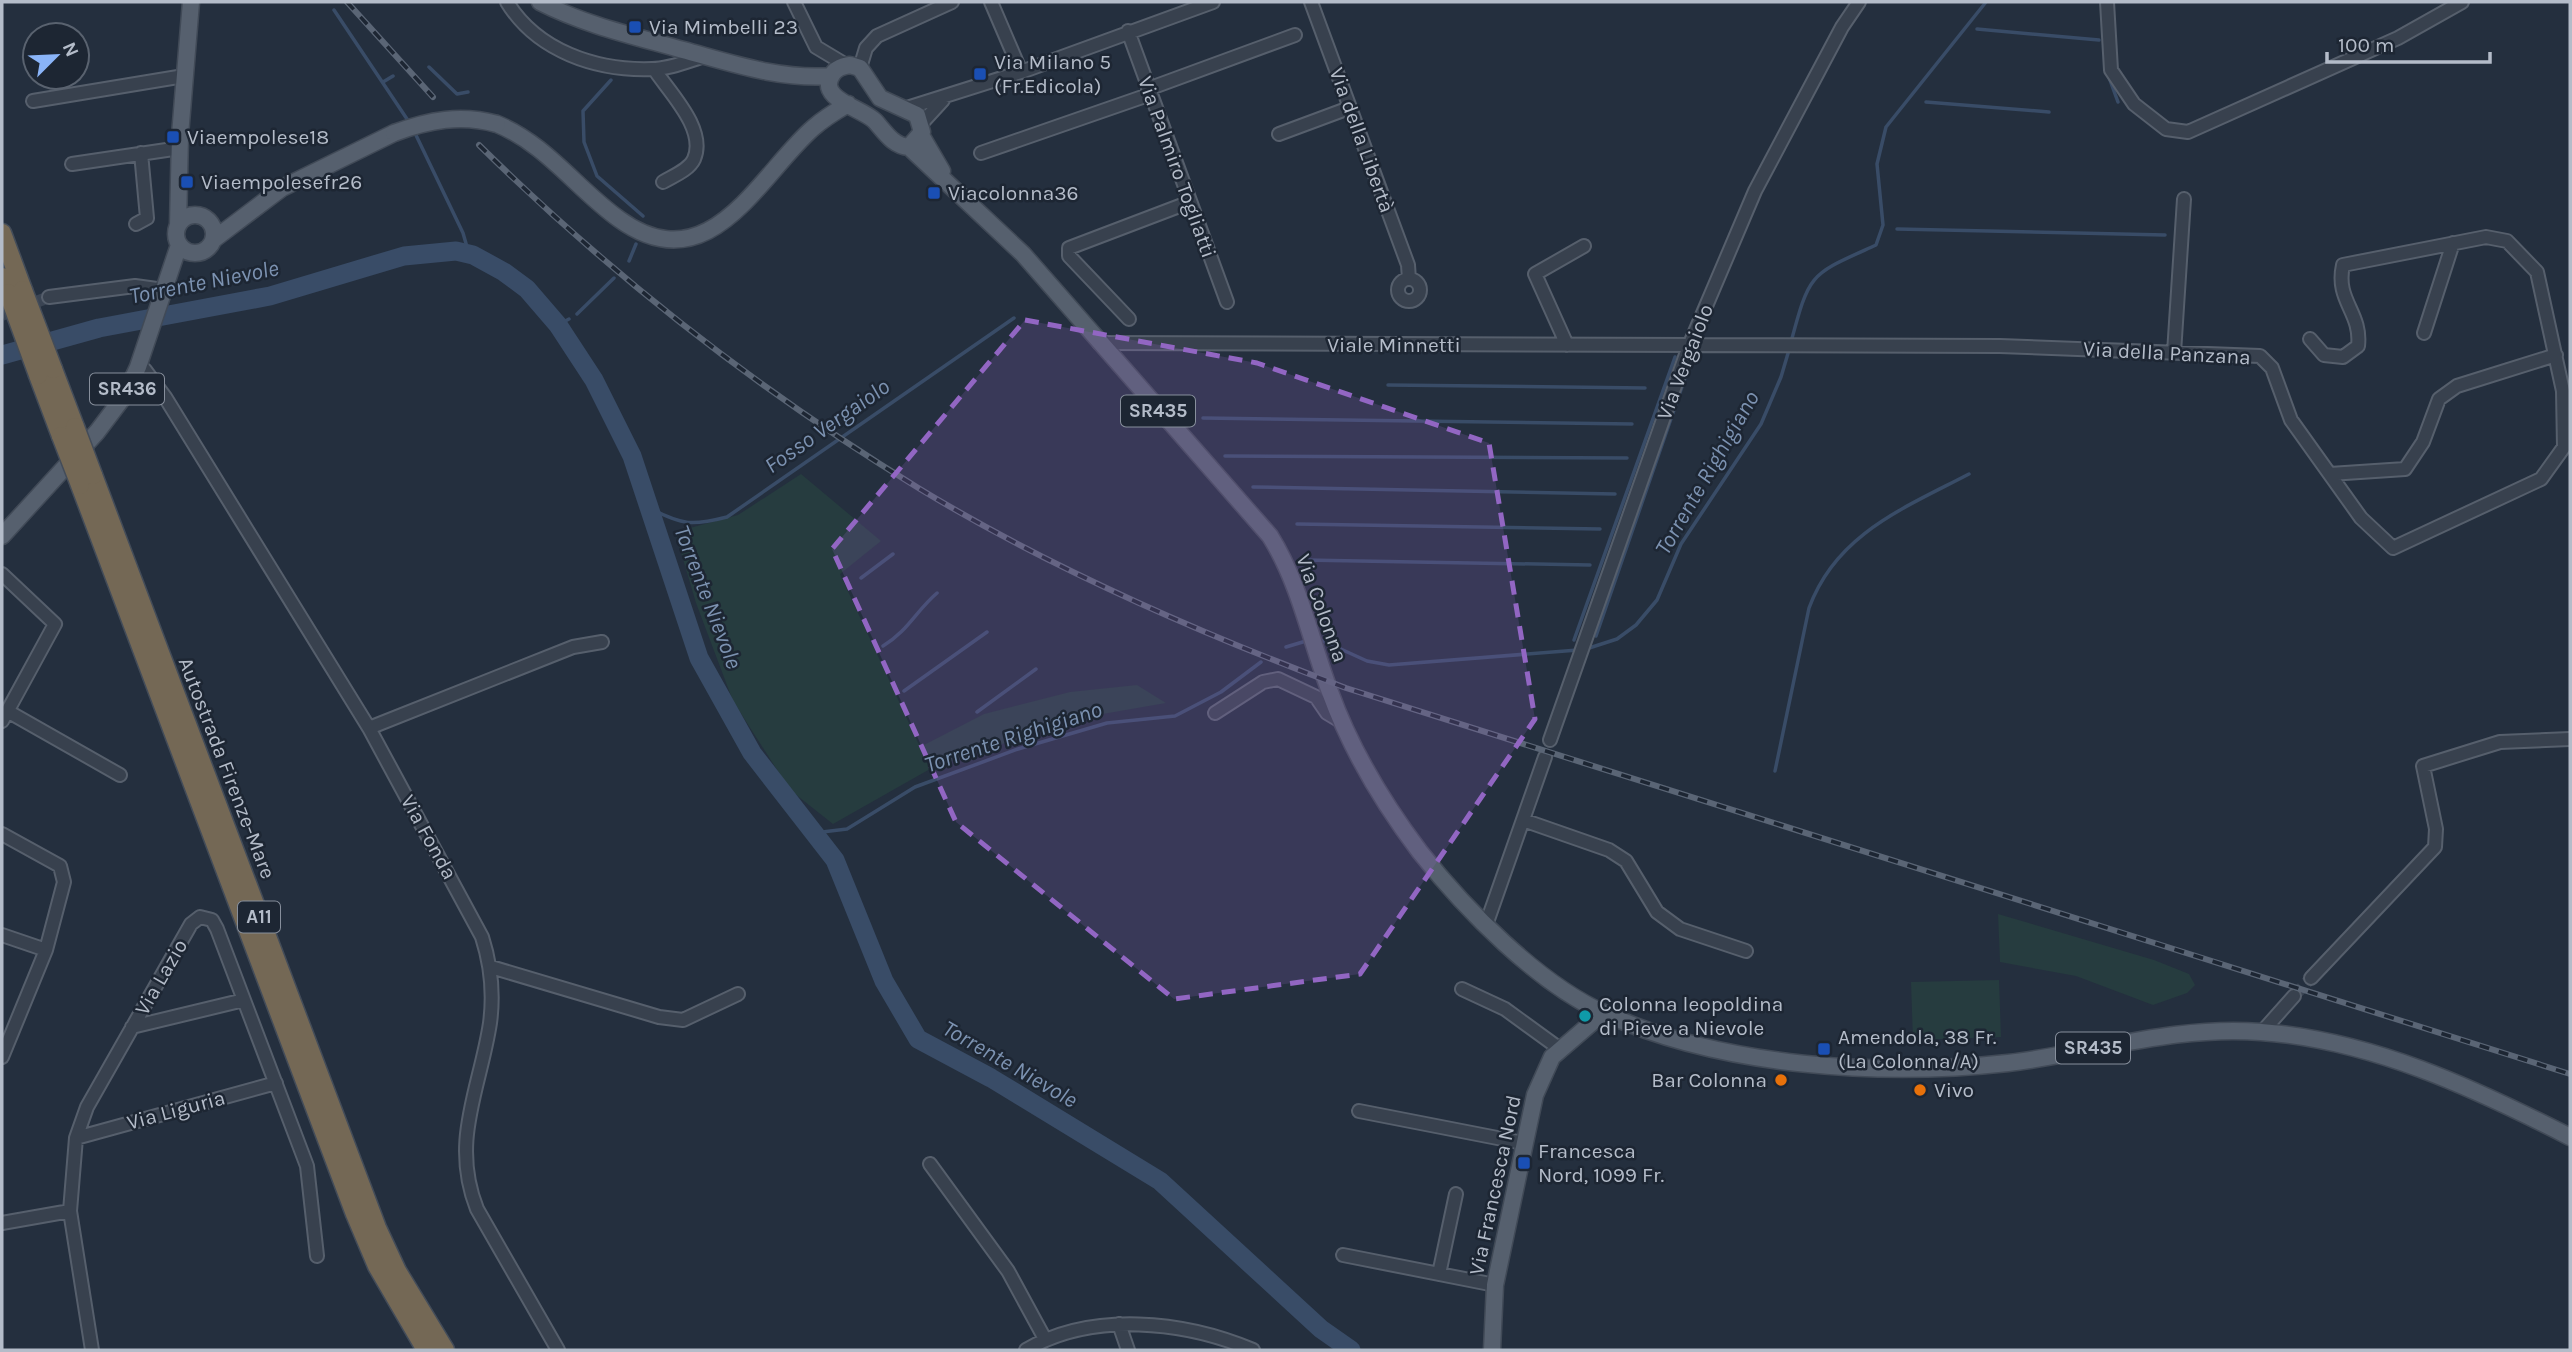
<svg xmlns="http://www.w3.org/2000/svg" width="2572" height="1352" font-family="Karla,sans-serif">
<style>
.green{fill:#263c3f}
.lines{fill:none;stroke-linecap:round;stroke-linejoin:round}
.stream{stroke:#394c67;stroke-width:3.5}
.river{stroke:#394c67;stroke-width:19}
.minor-tunnel{stroke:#3a4453;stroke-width:12;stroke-dasharray:12 6;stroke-linecap:butt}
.minor-casing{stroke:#565f6c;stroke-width:16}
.major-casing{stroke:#414a57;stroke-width:19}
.highway-casing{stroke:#434c59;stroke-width:21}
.minor{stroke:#38414e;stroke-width:12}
.major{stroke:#56606e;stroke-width:16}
.highway{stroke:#746855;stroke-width:18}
.rail-casing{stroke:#5a6575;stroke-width:6}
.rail{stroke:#1d2633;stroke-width:3.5;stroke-dasharray:10;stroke-linecap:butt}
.major-bridge-casing{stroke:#414a57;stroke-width:19;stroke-linecap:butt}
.highway-bridge-casing{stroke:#434c59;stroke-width:21;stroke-linecap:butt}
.major-bridge{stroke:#56606e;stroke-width:16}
.highway-bridge{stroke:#746855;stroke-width:18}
.marked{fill:#9266c3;fill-opacity:0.2;stroke:#9266c3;stroke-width:5;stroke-dasharray:14 9;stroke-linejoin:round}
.transit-dot{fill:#1a4fb4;stroke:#1d2633;stroke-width:2.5}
.culture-dot{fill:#0f9aa8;stroke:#1d2633;stroke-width:2.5}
.food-dot{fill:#e8710a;stroke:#1d2633;stroke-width:2.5}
.labels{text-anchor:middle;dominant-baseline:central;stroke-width:5;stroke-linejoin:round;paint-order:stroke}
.shield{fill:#1d2633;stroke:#878f9c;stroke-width:2}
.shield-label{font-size:19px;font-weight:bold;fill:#b4bcc9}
.poi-label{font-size:21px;fill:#b4bcc9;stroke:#1d2633;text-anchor:start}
.street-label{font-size:21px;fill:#b4bcc9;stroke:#1d2633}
.water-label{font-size:23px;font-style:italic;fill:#7c92b1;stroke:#1d2633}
</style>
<rect width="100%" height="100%" fill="#242f3e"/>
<path class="green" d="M801,474L881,541L840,574L920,747L984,714L1070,692L1137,685L1166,703L1074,719L930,769L833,824L790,790L733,701L696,603L675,532L738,515Z
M1998,914L2154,960L2189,974L2195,985L2187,993L2153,1005L2076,976L2000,962Z
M1999,980L2001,1037L1913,1040L1911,982Z"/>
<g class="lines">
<path class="stream" d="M334,10L409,122
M1977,29L2099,40
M429,67L457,94L468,92
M2107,72L2118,102
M611,80L583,111L584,142L597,176L643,216
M383,82L393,76
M1926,102L2049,112
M414,131L463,233L469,254
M1897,229L2165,235
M629,261L636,244
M577,314L614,278
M558,325L569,319
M1791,342C1810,271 1810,275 1876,245L1883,225L1877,164L1886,127L1986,2
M1388,385L1645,388
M1203,418L1632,424
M1225,456L1627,458
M1253,487L1615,494
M651,509C683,525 692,526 727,517L1014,318
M1297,524L1600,529
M1304,560L1590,565
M861,578L893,554
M1596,636L1694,352
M1321,640L1367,661L1389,665L1578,650
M1574,640L1675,357
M883,646C908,631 916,611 937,593
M1286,647L1306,641
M1586,649L1617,639L1636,625L1657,600L1681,544L1761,424L1781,377L1789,350
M904,691L987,632
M977,712L1036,669
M1775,771L1809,608C1836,534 1904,508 1969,474
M814,833L847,829L915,787L1018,749L1107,723L1175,716L1221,692L1261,662"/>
<path class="river" d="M2,355L99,328L270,296L404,256L456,251L473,255L504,272L527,289L558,325L594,380L632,456L699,658L752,753L835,860L884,981L918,1039L991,1078L1160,1181L1321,1329L1351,1350"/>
<path class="minor-tunnel" d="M2,315L49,297
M2294,996L2311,978"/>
<g class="minor-casing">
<path id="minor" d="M507,2C537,51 596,71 652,69C670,69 688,61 705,56
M794,2L816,47L846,65
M991,2L1021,72
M1311,2L1408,265L1409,279
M2107,2L2111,70L2134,104L2166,129L2188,132L2398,38L2462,2
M1128,31L1227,302
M860,68L866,48L877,36L952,2
M654,69C669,92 707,129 694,159C689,170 673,176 663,182
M1148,89L1295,35
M33,101L184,76
M907,108L1021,72L1213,2
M921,124L943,100
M1279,134L1349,108
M981,153L1151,94
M72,164L180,148
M136,224L147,218L141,153
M1398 290a11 11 0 1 1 22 0a11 11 0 1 1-22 0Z
M49,297L135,286L164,290
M1129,319L1069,256V248L1190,202
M2424,333L2453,243
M1099,343L2000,346L2260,356L2272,368L2291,420L2361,518L2393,548L2541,479L2564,447L2563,391L2537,272L2507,241L2486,237L2343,265C2335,301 2362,312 2358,346L2343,357L2324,355L2310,339
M1567,345L1535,274L1584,246
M2174,353L2184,199
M138,367L145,370L165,397L369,728L482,937C491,965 494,993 490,1023C480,1089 450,1141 477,1209L558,1350
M2330,474L2405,469L2423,442L2439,399L2457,386L2556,355
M2,574L55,624L2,721
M9,712L120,775
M1215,713L1263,682L1278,679L1316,697L1327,713L1342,722
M369,728L573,647L602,642
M1550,740L1689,346L1755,191L1842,27L1859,2
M1523,820L1609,850L1626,861L1657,912L1680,929L1746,951
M2,834L60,866L64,882L46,950L2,1057
M1486,925L1545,757
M2,935L46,950
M491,967L659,1017L683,1020L738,994
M2311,978L2435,847L2436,829L2423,766L2500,742L2570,739
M1462,989L1505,1009L1560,1049
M132,1027L244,1000
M2262,1032L2294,996
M1359,1111L1523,1143
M76,1138L276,1083
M930,1164L1008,1271L1045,1339
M2,1223L70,1211
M1343,1255L1495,1285
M1439,1274L1456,1194
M1119,1324L1128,1350
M92,1350L70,1211L76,1138L87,1107L191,924L200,917L212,920L217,929L307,1166L317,1256
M1026,1350C1093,1311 1184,1321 1253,1350"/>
</g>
<g class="major-casing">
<path id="major" d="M540,2C585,25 634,36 683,50C731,63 780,80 831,76
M850,65L860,68L880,98L917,115L922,132L909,147C893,146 885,132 875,121C862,108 817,99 832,75C835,69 843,66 850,65Z
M497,124C546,144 577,189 619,219C710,285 759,175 813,128C823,119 836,111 848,104
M921,135L942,171
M909,147L1023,254L1270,536C1300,584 1310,639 1330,692C1351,750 1383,803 1420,852C1465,909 1538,984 1606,1014C1723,1067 1881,1077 2008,1063C2092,1053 2175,1025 2261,1032C2371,1040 2474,1088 2570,1137
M176 234a19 19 0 1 1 38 0a19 19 0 1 1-38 0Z
M178,226L180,135L191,2
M213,240L282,188L394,133
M2,536L97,432L125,395L138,367L179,245
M1492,1350L1495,1285L1535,1095L1552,1057L1603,1013"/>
</g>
<g class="highway-casing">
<path id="highway" d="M2,233L23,290
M2,277L8,293
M53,369L75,427
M38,375L61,436
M93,475L377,1228L397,1271L445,1350
M80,485L355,1214L377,1266L426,1350"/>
</g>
<use href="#minor" class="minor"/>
<use href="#major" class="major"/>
<use href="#highway" class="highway"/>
<g class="rail-casing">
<path id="rail" d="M347,2L433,97
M479,145C611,275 761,392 920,489C1052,569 1202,634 1346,688L2570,1074"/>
</g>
<use href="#rail" class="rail"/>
<g class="major-bridge-casing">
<path id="major-bridge" d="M394,133C429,120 461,114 497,124"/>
</g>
<g class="highway-bridge-casing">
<path id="highway-bridge" d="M23,290L53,369
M8,293L38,375
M75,427L93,475
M61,436L80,485"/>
</g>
<use href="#major-bridge" class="major-bridge"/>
<use href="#highway-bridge" class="highway-bridge"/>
</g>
<path class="marked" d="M1025,320L1257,363L1489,443L1535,719L1360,974L1174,999L956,822L832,549Z"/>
<g class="transit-dot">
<rect x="628" y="20" width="14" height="14" rx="3.5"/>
<rect x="973" y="67" width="14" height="14" rx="3.5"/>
<rect x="166" y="130" width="14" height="14" rx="3.5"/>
<rect x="180" y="175" width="14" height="14" rx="3.5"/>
<rect x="927" y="186" width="14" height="14" rx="3.5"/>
<rect x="1817" y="1042" width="14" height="14" rx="3.5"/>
<rect x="1517" y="1156" width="14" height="14" rx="3.5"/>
</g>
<circle class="culture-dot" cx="1585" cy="1016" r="7"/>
<g class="food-dot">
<circle cx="1781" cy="1080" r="7"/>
<circle cx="1920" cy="1090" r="7"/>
</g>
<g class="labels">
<g class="shield">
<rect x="90" y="373.5" width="74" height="31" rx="5"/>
<rect x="1121" y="395.5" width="74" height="31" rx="5"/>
<rect x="238" y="901.5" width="42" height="31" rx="5"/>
<rect x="2056" y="1032.5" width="74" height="31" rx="5"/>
</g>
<g class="shield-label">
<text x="127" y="389">SR436</text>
<text x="1158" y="411">SR435</text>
<text x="259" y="917">A11</text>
<text x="2093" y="1048">SR435</text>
</g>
<g class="poi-label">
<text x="649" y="27">Via Mimbelli 23</text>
<text x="994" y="62">Via Milano 5<tspan x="994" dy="24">(Fr.Edicola)</tspan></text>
<text x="187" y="137">Viaempolese18</text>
<text x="201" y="182">Viaempolesefr26</text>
<text x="948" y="193">Viacolonna36</text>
<text x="1599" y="1004">Colonna leopoldina<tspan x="1599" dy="24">di Pieve a Nievole</tspan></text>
<text x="1838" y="1037">Amendola, 38 Fr.<tspan x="1838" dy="24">(La Colonna/A)</tspan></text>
<text x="1767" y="1080" text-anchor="end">Bar Colonna</text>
<text x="1934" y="1090">Vivo</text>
<text x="1538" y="1151">Francesca<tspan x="1538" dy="24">Nord, 1099 Fr.</tspan></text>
</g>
<g class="street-label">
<text transform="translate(1362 140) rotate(70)">Via della Libertà</text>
<text transform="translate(1177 167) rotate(70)">Via Palmiro Togliatti</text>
<text x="1394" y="345">Viale Minnetti</text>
<text transform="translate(2167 353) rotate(3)">Via della Panzana</text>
<text transform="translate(1685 362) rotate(-69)">Via Vergaiolo</text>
<text transform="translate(1322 608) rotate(70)">Via Colonna</text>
<text transform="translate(227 768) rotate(69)">Autostrada Firenze-Mare</text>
<text transform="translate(429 837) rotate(61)">Via Fonda</text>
<text transform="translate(161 977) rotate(-60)">Via Lazio</text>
<text transform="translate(176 1110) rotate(-15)">Via Liguria</text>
<text transform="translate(1495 1185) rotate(-78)">Via Francesca Nord</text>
</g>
<g class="water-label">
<text transform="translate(204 282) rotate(-11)">Torrente Nievole</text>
<text transform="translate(827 426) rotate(-35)">Fosso Vergaiolo</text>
<text transform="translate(1707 473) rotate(-60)">Torrente Righigiano</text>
<text transform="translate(708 597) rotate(69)">Torrente Nievole</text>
<text transform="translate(1013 737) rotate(-18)">Torrente Righigiano</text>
<text transform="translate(1010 1064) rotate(30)">Torrente Nievole</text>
</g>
</g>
<rect width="2572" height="1352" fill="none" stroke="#b4bcc9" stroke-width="7"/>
<g transform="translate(56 56) rotate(66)"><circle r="33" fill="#1d2633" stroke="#59626f" stroke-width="2"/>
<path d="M0-5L12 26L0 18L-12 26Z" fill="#8ab4f8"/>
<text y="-10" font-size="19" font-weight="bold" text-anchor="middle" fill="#b4bcc9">N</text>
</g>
<path d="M2327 52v10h163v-10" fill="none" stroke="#b4bcc9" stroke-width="3.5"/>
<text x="2338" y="52" font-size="21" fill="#b4bcc9" stroke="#1d2633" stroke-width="5" paint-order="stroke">100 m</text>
</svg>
